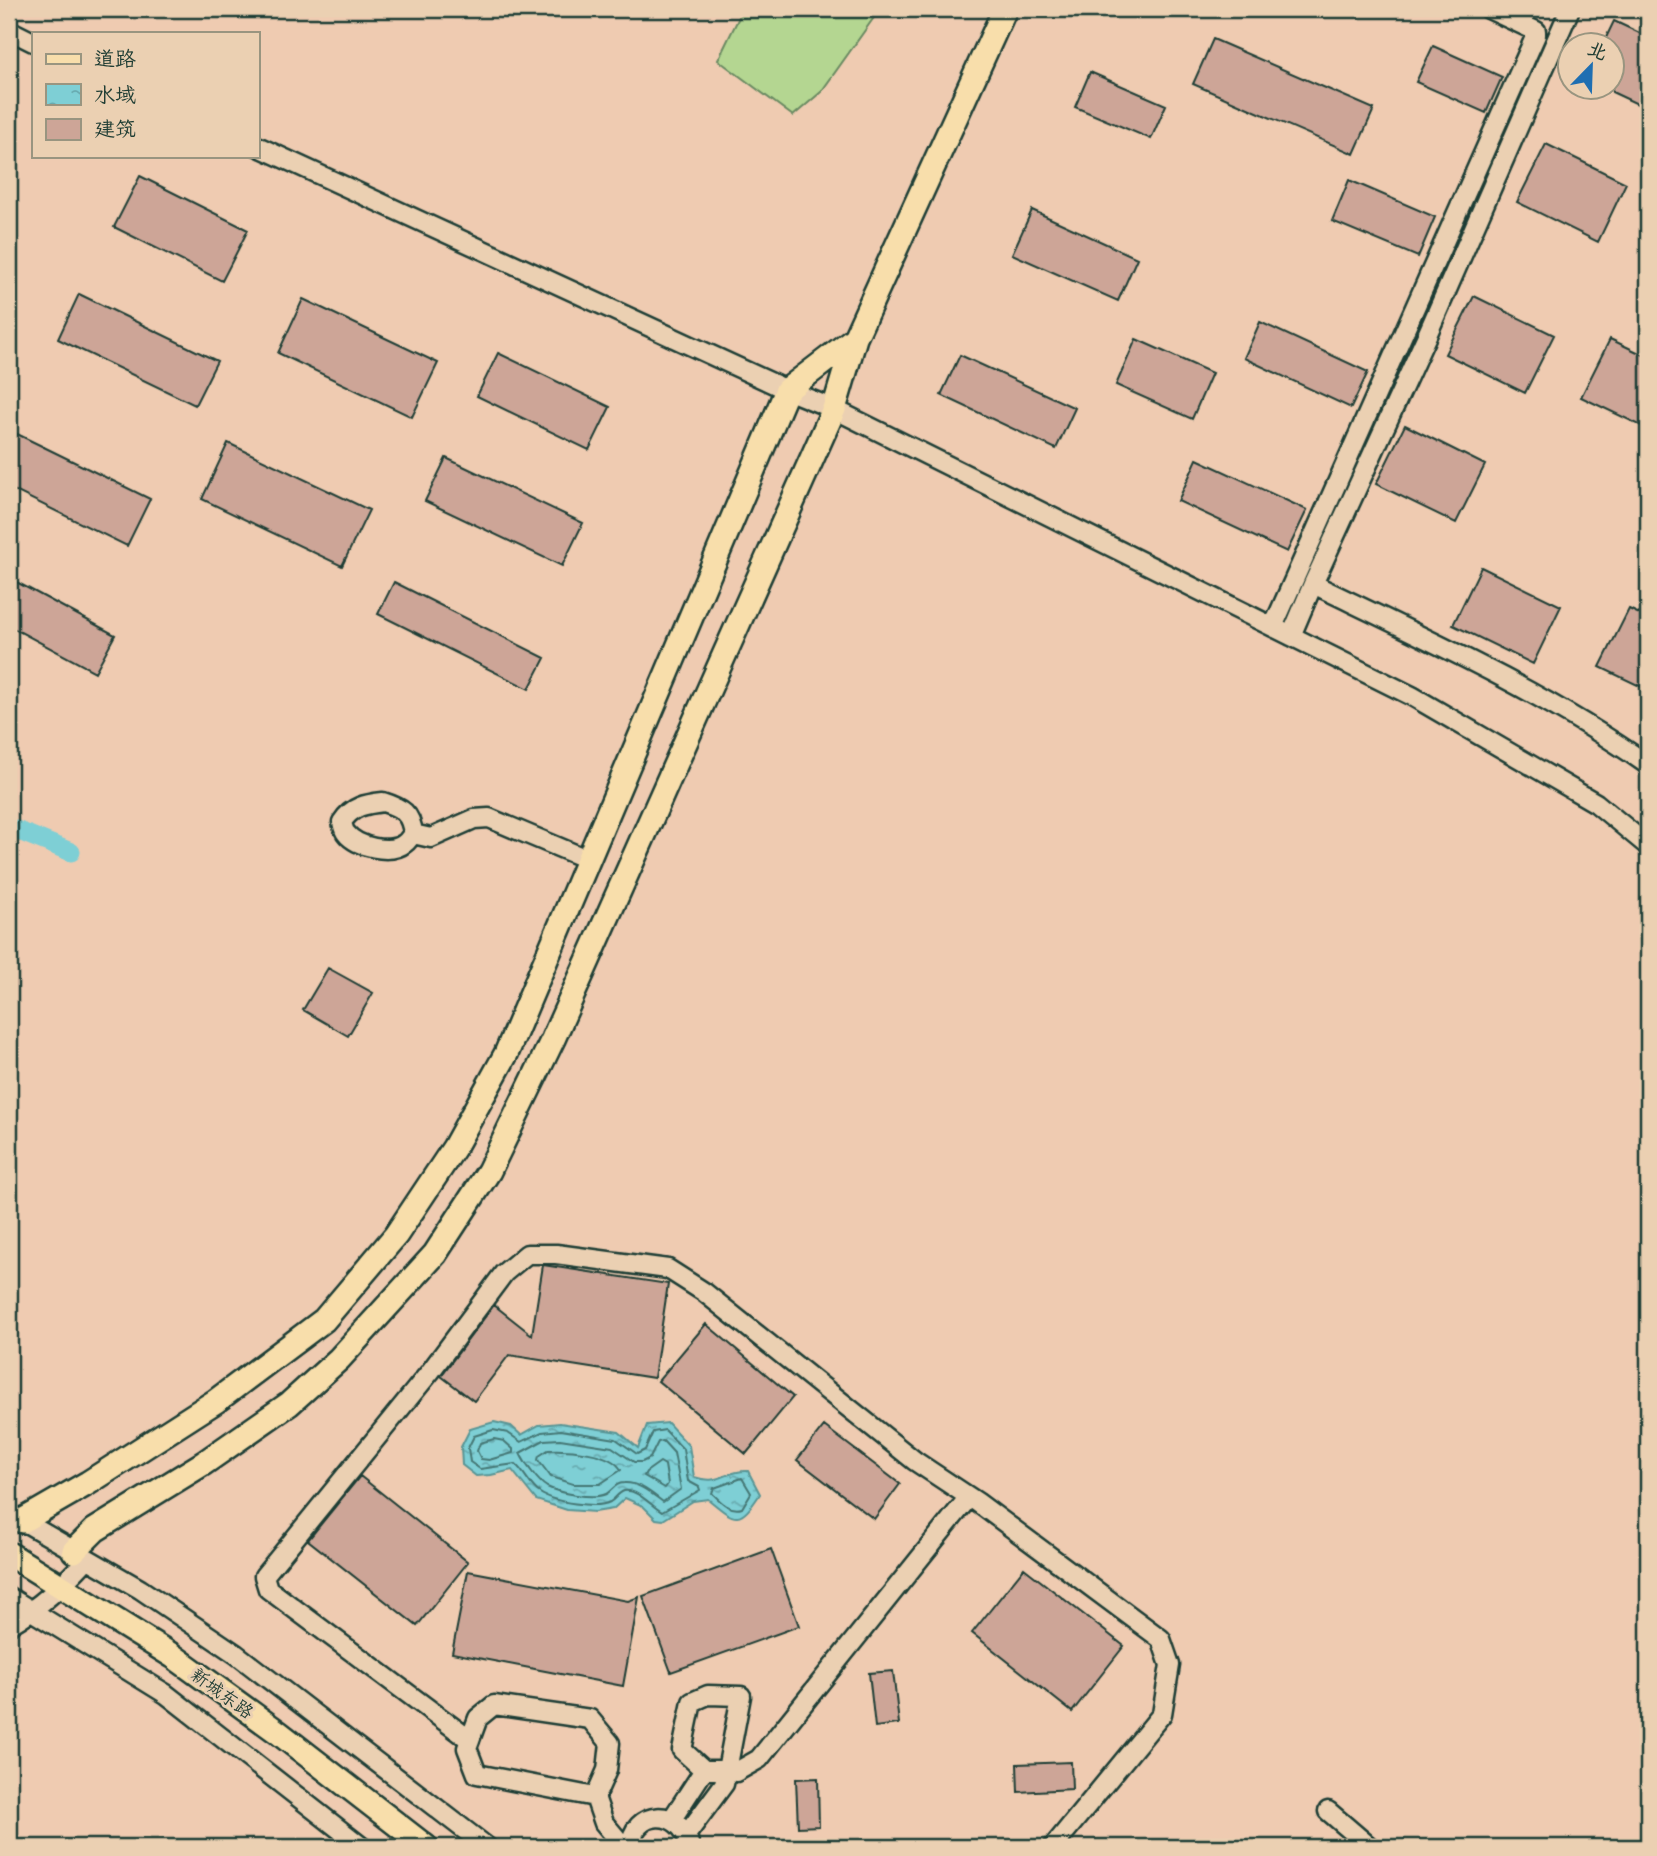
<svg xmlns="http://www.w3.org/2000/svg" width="1657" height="1856" font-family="'Playpen Sans','LXGW WenKai TC',sans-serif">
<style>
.pitch{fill:#b4d691;stroke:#6a8a62;stroke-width:2}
.water{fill:url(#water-ripples);stroke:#589595;stroke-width:2}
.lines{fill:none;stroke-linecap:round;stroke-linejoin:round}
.shore{stroke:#457774;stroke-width:2}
.canal{stroke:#7ecfd5;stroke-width:19}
.building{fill:#cda597;stroke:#1f3d34;stroke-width:2}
.minor-casing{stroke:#1f3d34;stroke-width:23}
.major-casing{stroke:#1f3d34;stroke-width:28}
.minor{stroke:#ebd0b2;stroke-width:18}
.major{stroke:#f8deab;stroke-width:23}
.labels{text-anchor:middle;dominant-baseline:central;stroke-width:6;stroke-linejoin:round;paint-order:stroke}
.street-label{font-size:18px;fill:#1f3d34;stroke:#ebd0b2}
</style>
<defs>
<pattern id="water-ripples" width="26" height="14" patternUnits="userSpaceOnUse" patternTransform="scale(1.75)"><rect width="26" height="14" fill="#7ecfd5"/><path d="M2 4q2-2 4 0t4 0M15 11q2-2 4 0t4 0" fill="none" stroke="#67a9ae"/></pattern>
</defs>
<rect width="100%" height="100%" fill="#efcbb1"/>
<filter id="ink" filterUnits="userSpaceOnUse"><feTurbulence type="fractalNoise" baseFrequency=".0143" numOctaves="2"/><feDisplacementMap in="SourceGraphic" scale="14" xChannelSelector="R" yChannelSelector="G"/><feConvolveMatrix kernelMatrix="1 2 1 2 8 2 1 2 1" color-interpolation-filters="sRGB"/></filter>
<g filter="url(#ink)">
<path class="pitch" d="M743,9H880L821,92L793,116L718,60Z"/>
<path class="water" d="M494,1422L511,1426L521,1435L539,1425L560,1423L619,1432L638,1448L647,1425L668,1423L689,1446L694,1477C722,1486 723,1470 748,1471L760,1494C739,1526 736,1522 708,1499L693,1501L663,1520L656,1519L643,1506L625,1498L613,1509L595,1512L567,1510L536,1500L512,1470L491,1475L476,1476L462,1465L461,1447L470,1429Z"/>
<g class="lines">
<path class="shore" d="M493,1430L508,1433L521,1442L542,1432L561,1430L616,1439L637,1454L645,1450L653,1432L665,1430L683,1449L688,1481L699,1487L700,1490L662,1512C651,1506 638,1489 624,1491C618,1493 615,1499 610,1502C597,1509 553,1502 540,1493C530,1487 525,1472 515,1464L480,1469L470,1462L468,1448L474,1436Z
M494,1439L504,1441L513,1449V1453L489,1460L481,1459L477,1451L480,1443Z
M560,1439L612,1447L634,1462H642L650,1458L658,1442L663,1441L674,1453L681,1489L663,1502C652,1494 639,1482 624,1483C615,1483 613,1490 606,1494C593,1500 559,1493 547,1487C538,1482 524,1462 520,1453L544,1440Z
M548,1450C568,1449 612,1452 621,1470L600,1484H573L551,1477L538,1460L539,1456Z
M660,1462L665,1465L668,1484L665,1488L644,1476L646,1472Z
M742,1478L751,1493L742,1508C730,1512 720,1501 712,1493L714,1488Z"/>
<path class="canal" d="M9,827L71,852"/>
</g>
<path class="building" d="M1614,21L1648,37V109L1612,92V46H1602Z
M1213,39L1374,109L1354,154L1193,84Z
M1433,46L1502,77L1486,113L1416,82Z
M1090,72L1166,105L1151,139L1075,107Z
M1546,144L1626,183L1598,242L1517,202Z
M140,176L248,230L222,281L114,227Z
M1349,180L1435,217L1418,257L1332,221Z
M1032,210L1137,258L1118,301L1012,254Z
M79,294L217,361L195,405L58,339Z
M1474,296L1554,335L1525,393L1445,354Z
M303,299L438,363L412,417L278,353Z
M1260,322L1368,372L1351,408L1244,358Z
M1136,339L1212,373L1192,419L1116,385Z
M1610,339L1648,357V429L1581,397Z
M498,353L610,407L589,450L477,396Z
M960,355L1075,408L1056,449L941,395Z
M1405,425L1485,465L1456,523L1376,484Z
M9,430L150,499L127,546L9,488Z
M228,443L369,510L342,566L202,499Z
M446,458L583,523L562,566L425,501Z
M1197,459L1307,510L1287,552L1178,501Z
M1481,567L1561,606L1533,664L1453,625Z
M9,578L115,635L95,672L9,626Z
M394,582L545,658L529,689L378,614Z
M1629,609L1648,618V690L1600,667Z
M328,968L373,993L348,1036L303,1010Z
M543,1265L668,1284L654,1378L509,1355L474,1401L441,1376L494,1305L532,1335Z
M706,1324L793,1397L746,1454L658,1381Z
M824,1426L900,1484L874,1519L797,1460Z
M360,1476L468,1562L417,1626L308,1540Z
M771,1549L799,1626L671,1672L643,1596Z
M1024,1568L1124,1646L1072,1712L972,1633Z
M468,1571L628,1601L639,1597L623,1686L452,1653Z
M893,1671L899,1724L875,1727L869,1673Z
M1071,1762L1072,1789L1018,1792L1017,1764Z
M818,1778L819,1826L798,1827L796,1779Z"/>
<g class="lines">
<g class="minor-casing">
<path id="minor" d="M9,30L33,42
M257,146L787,390L834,409L1412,696L1596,803L1648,846
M1313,584L1428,333L1570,9
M1273,627L1536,35V31L1489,9
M1291,636L1313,584C1427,639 1544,692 1648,765
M383,802C402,808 411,813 413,834C410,837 408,841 405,843C391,855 356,847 346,833C344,831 343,826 342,822C352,806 366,804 383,802Z
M413,834L431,838L474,819L489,818L589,860
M9,1513L140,1589L236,1654L487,1847
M9,1597L166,1694L362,1847
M9,1625C40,1607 63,1585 87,1559
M470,1740L268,1589L264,1576L430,1372L504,1273L527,1254H556L668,1269L704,1292L915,1461L977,1502L1161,1639L1170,1665L1162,1714L1053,1847
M704,1770L682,1750L692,1702L708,1695L741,1696L727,1770L736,1772L759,1759L969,1497
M595,1797L477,1774L467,1748L478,1718L494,1705L590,1719L610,1743L607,1770L595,1797L604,1823L624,1847
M1328,1811L1370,1847
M672,1819L704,1770H727L724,1784L687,1834
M631,1847C631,1810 682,1805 690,1847"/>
</g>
<g class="major-casing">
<path id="major" d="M855,338L1005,9
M22,1521L88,1483L216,1401L324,1320L396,1235L454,1148L506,1054L787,390L855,338L834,409L553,1039L489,1171L435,1254L339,1359L289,1404L204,1463L95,1530L74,1551
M9,1554L173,1656L279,1733L426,1847"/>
</g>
<use href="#minor" class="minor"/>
<use href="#major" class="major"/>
</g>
</g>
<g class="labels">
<g class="street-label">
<text transform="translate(223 1692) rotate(36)">新城东路</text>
</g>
</g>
<rect width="1657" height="1856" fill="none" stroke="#ebd0b2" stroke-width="35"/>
<rect x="18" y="18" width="1622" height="1821" fill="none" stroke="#1f3d34" stroke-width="2.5" filter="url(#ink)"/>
<rect x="32" y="32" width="228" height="126" fill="#ebd0b2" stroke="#999580" stroke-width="2"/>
<rect x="46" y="54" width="35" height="10" fill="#f8deab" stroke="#999580" stroke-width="2"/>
<text x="94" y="66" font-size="21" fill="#1f3d34">道路</text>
<rect x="46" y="84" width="35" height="21" fill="url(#water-ripples)" stroke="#999580" stroke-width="2"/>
<text x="94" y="102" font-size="21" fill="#1f3d34">水域</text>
<rect x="46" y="119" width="35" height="21" fill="#cda597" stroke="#999580" stroke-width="2"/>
<text x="94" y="136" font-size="21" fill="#1f3d34">建筑</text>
<g transform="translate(1591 66) rotate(23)"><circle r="33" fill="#ebd0b2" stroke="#999580" stroke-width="2"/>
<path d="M0-5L12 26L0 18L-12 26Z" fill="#1f6fb2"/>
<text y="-10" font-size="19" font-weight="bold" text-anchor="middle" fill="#1f3d34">北</text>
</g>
</svg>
